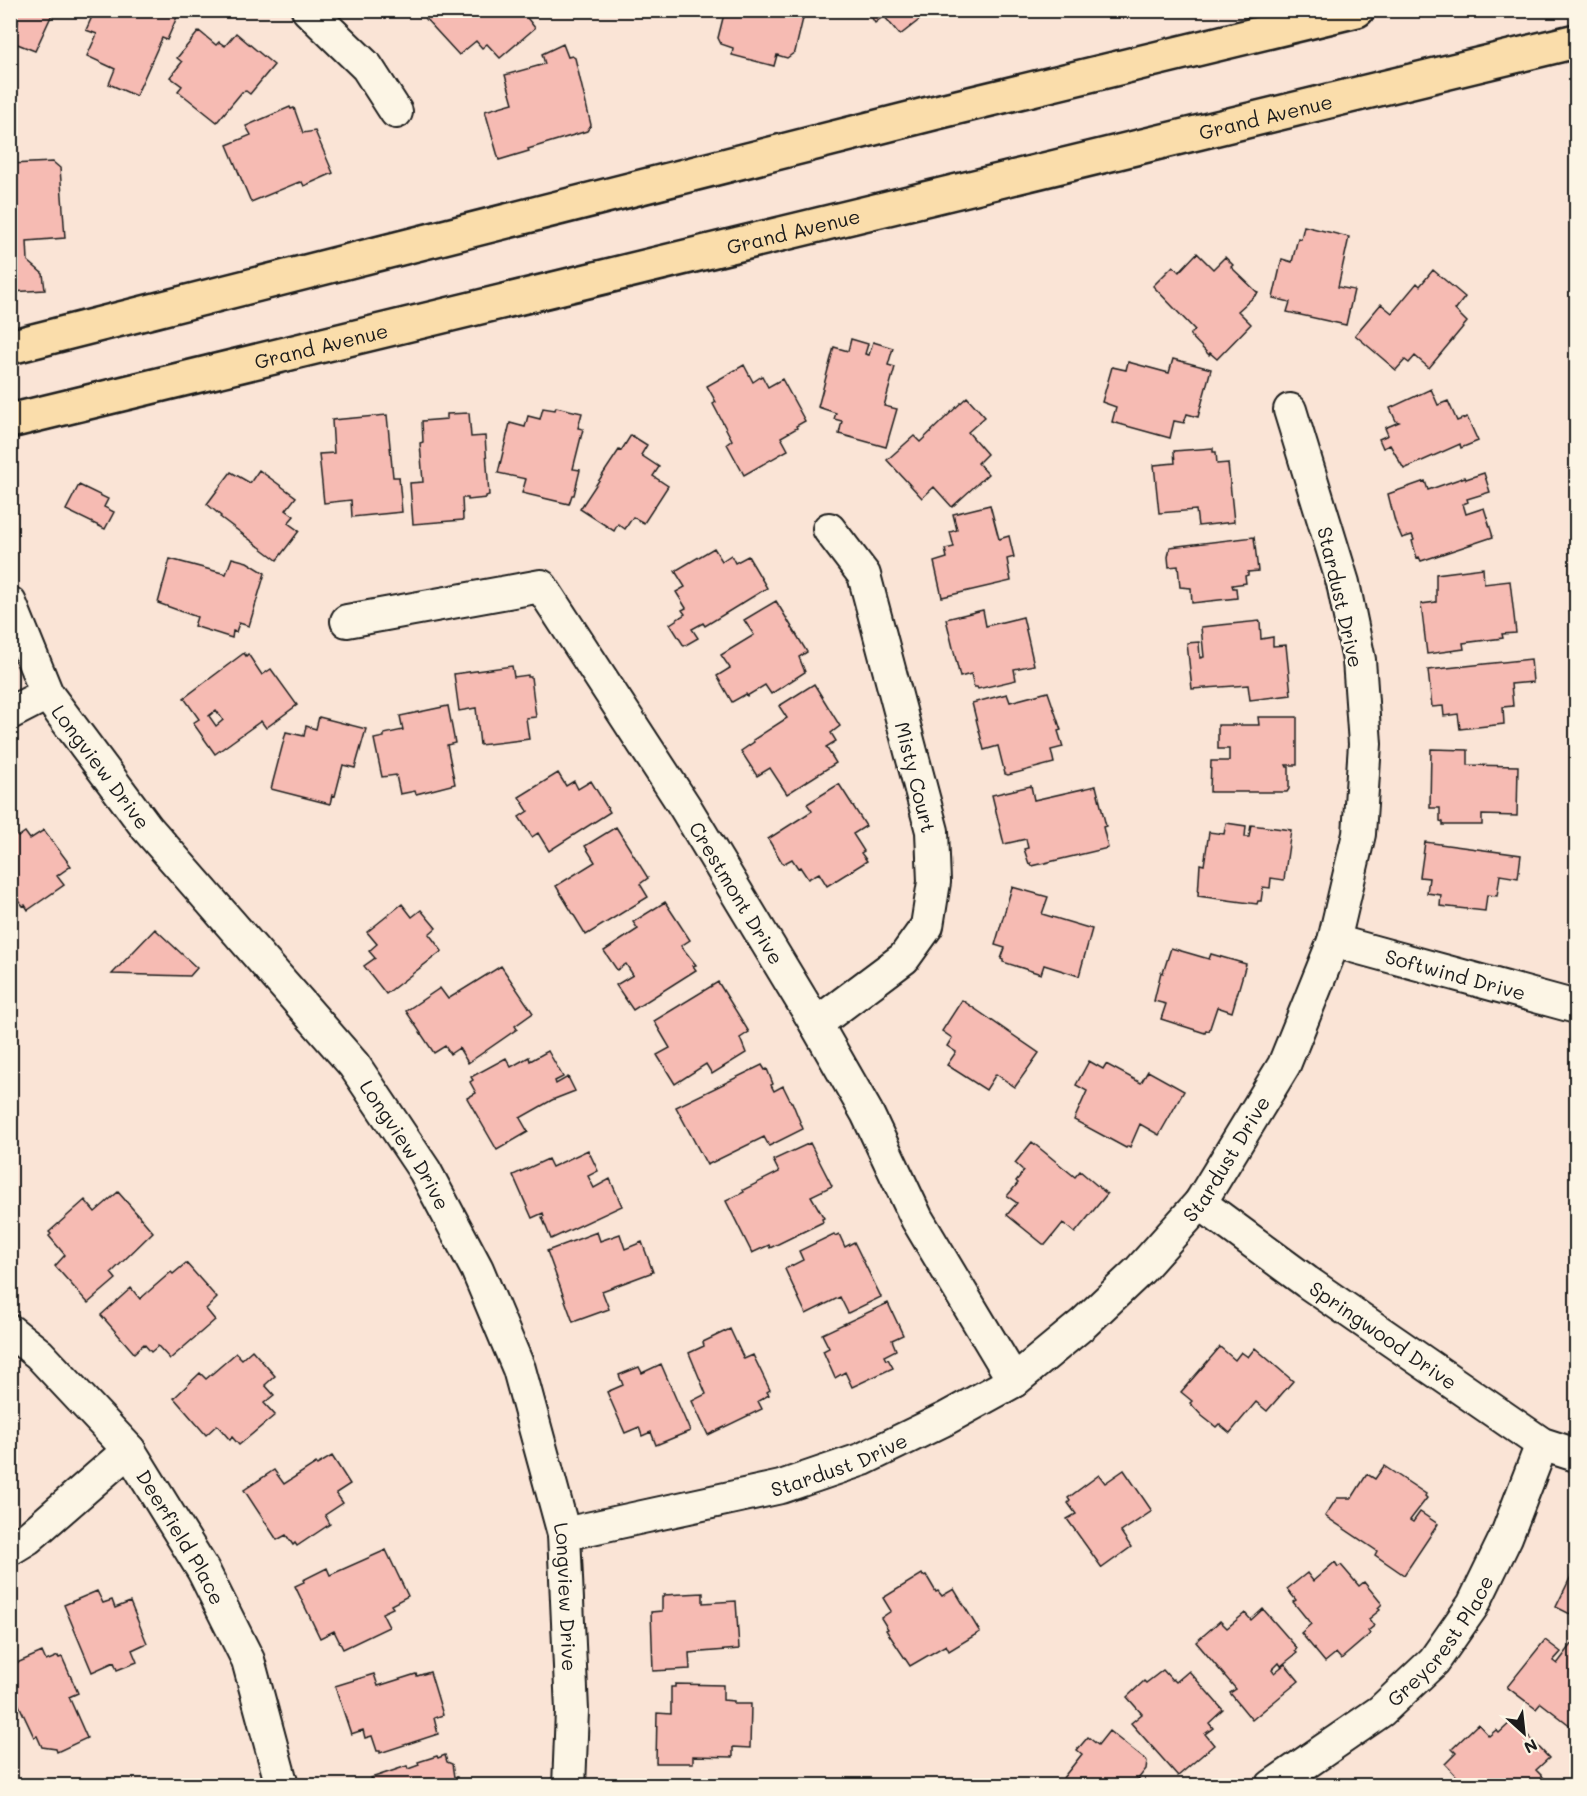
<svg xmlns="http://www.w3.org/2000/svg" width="1587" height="1796" font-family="Mali,sans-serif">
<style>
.building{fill:#f6bbb3;stroke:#1c1c1c;stroke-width:1.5;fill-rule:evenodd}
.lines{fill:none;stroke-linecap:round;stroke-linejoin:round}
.minor-casing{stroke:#1c1c1c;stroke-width:36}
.major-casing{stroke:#1c1c1c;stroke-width:38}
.minor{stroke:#fcf5e5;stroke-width:32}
.major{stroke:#faddab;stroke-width:33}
.labels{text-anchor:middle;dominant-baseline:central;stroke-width:5;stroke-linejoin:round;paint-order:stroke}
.street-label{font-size:20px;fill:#1c1c1c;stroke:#fcf5e5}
</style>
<rect width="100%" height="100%" fill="#fae4d6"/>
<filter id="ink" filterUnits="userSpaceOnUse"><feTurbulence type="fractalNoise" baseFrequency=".0167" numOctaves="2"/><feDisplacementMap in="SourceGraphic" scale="12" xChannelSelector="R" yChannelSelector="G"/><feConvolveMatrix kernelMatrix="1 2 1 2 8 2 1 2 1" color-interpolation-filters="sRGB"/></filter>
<g filter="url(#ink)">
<path class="building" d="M10,10H54L35,51L10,41L18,22L10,19Z
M95,10H180L167,40L162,38L136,96L109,84L115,69L87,56L97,34L86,30Z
M434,10H521L535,28L500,58L487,44L482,48L476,41L459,55L425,18Z
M725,10H805L795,52L787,58L777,55L774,66L732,55L733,48L721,44L718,38Z
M867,10H932L900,35L884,16L875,23Z
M199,31L216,45L219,42L225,46L236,33L274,65L250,94L246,91L242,92L217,122L178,91L182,86L170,77L182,62L177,58Z
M563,44L568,57L572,56L575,58L591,125L587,131L528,149L529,151L499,160L485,111L513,103L505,75L545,64L542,54Z
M290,107L291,109L294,108L303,133L315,131L333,173L304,186L302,182L299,183V182L251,202L227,145L251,135L246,126Z
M53,162L60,168L65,238L27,241L28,261L43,274L45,290L10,292V164Z
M1304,226L1349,237L1338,287L1354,290L1346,325L1287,312L1290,302L1273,298L1282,259L1292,262L1298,238L1301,239Z
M1197,253L1213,269L1225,257L1233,265L1231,267L1258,293L1238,311L1251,324L1217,359L1210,353L1209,355L1190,335L1195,330L1153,286L1173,266L1179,272Z
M1433,270L1465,297L1455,310L1467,322L1429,368L1415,356L1409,363L1405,360L1396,370L1355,335L1381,304L1392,313L1417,283L1420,286Z
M851,339L868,344L865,354L869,355L873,342L893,348L888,365L895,367L884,406L897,409L886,447L839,434L842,421L834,419L836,413L818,407L834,347L848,351Z
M1173,359L1211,369L1198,417L1187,414L1184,423L1174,421L1170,438L1112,422L1116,407L1102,402L1112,367L1126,370L1128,362L1169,373Z
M744,365L753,382L762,376L768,387L782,379L805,421L796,426L797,428L781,437L788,450L744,475L727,444L732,440L713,404L716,402L707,386Z
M1431,389L1438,405L1448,401L1457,421L1467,417L1478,441L1461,448L1460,444L1404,469L1390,445L1383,448L1379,439L1388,435L1385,428L1399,422L1396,421L1390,408Z
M967,397L985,417L968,432L987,454L978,463L988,474L952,507L934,487L922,498L887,460L914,436L920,442Z
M556,407L582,413L578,428L583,429L573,469L580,470L574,495H572L569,504L522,493L526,479L498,473L510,423L525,427L528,416L540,419L543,408L555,410Z
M469,413L471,437L485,436L489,495L486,496V498L468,500V498H462L463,520L413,524L410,483L423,482L420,443L423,442L422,421L447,419V414Z
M387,415L393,477H399L402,512L352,517L351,500L324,503L319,454L334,453L332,420Z
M631,435L647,445L641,455L659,467L653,476L668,486L644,523L633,517L625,529L618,524L614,531L580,509L619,450L621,451Z
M1213,448V452H1216L1217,464L1228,463L1234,522L1198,526L1196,510L1159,513L1154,465L1175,463L1174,451Z
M259,470L296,497L286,510L294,516L288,523L299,531L277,560L220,517L221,516L207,504L231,472L250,483Z
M1484,473L1490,492L1467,499L1468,502L1463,504L1466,514L1484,508L1493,537L1421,561L1419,557L1417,558L1412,541L1414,540L1412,535L1402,538L1395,522L1388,494L1425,481L1428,490L1465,477L1466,479Z
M79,485L108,499L104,507L114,512L105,529L66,510Z
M990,505L999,539L1009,536L1014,557L1007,559L1011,581L942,597L934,562L947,558L945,549L954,547L950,532L957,530L953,514Z
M1254,537L1258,571L1248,572V575L1245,576L1246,583L1232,585L1233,588H1236L1237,598L1192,603L1191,588L1180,587L1178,566L1169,567L1168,557L1170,547Z
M714,548L722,561L731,555L735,563L748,556L767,588L705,626L703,623L692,629L698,638L684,646L670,624L685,614L682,610L686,608L676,592L685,587L675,571Z
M232,558L247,562L265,573L249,626L239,623L236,632L233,631L232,638L194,626L197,617L158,603L170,559L226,574Z
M1483,568L1484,584L1510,581L1516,633L1502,634L1503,638L1463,643L1464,649L1427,654L1421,604L1436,602V574Z
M776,601L807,652L799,657L805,672L771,694L765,685L747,696L746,694L732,702L717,676L730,668L721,655L754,635L744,620Z
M983,610L986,626L1023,617L1034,665L1014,669L1016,680L978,689L977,687H974L971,674L960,677L946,619Z
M1260,621L1261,639L1273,637V646L1286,645L1291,695L1250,700L1248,685L1192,689L1187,643L1199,642L1200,658L1204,657L1201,627Z
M244,653L246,656L248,654L262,675L271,669L297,705L266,728L261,721L215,754L193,723L199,719L184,698ZM216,710L223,720L216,726L209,716Z
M1531,659L1533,682L1511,684L1513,706L1503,707L1504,724L1460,729L1458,714L1444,716L1443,706L1432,707L1428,670Z
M512,666L514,677L528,675V677H531L536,717L526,718L529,739L480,745L476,708L459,711L454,674Z
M814,684L840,726L831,733L836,741L826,747L836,763L787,794L770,768L757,776L741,751L754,742L753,740L787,718L779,706Z
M1048,692L1061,730L1058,731L1063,747L1051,750L1054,763L1008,775L1005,774L998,746L984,750L972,703L1007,694L1010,702Z
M448,706L455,743L447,745L455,784L416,794L415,791L400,794L396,775L382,777L374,739L384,737V734L403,730L400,716Z
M319,717L366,729L355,768L343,765L335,796L332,795L330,804L271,789L286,732L304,736L306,726L316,729Z
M1258,717H1297V765H1286L1287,767H1289V789L1287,792H1210L1211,761H1229V749H1218V725H1259Z
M1431,749L1468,750V765L1518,766L1517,816L1482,815V825H1443V822L1440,821V808H1430Z
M558,773L566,786L574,781L578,789L591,781L610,812L549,851L538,833L532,837L519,817L528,811L519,797Z
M839,784L866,826L853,834L864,851L861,853L867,861L827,886L819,873L808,879L800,867L798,868L792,859L783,864L768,839L812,811L807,804Z
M1031,786L1034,800L1096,786L1106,826L1103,827L1108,848L1032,866L1031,863L1029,864L1024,849L1028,848L1026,839L1004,844L992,795Z
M1226,823L1246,826L1245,837H1249L1251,825L1291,830L1284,880L1271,878L1270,888L1263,887L1261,901H1258L1257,904L1198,896L1200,864L1204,865L1209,832L1224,834Z
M10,827L18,837L25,832L30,839L44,830L71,866L57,876L64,885L28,910L25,905L23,906L10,889Z
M616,827L648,878L640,884L648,897L586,935L556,886L595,862L585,846Z
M1425,842L1521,855L1518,878L1500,875L1497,896L1487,895L1485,911L1440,906L1441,895L1427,893L1429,878L1420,877Z
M1012,887L1048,897L1042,914L1092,929L1079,976L1044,965L1041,974L1003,962V960L1001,959L1005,948L995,945Z
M665,902L690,940L681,946L696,965L693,966L696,970L633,1010L616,985L633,975L626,964L617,970L604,951L638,929L633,922Z
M402,904L412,917L421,910L436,928L429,934L442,951L386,994L364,966L375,958L369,951L377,944L367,932Z
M155,929L197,968L190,976L112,974Z
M1171,948L1209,959L1211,954L1246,964L1232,1012L1217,1007L1209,1031L1206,1030L1205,1033L1161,1019L1166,1004L1154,1001L1161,972L1163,973Z
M501,966L533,1013L515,1026L517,1029L468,1063L459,1048L450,1054L445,1046L434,1053L406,1011L440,988L448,999Z
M718,982L749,1032L740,1038L746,1053L712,1074L706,1064L675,1084L657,1055L670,1048L654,1021Z
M962,1000L1039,1053L1015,1087L996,1074L986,1090L947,1065L956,1052L947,1046L952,1038L942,1031Z
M548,1051L563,1077L555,1081L556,1084L568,1077L575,1091L552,1100L520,1118L528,1132L497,1150L467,1098L476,1093L470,1082L473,1080L471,1077L506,1058L511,1067L529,1057L530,1061Z
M1089,1061L1103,1069L1106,1064L1141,1083L1148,1071L1184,1091L1159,1135L1140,1124L1130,1147L1128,1146L1126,1148L1074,1120L1087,1091L1076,1085Z
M762,1065L765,1070L767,1069L773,1084L771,1085L774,1091L783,1086L791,1102H792L803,1129L769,1146L764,1137L707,1165L676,1107Z
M1032,1142L1075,1177L1080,1171L1107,1194L1075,1233L1063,1223L1046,1244H1043L1007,1215L1017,1203L1007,1196L1018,1183L1016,1181L1024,1171L1015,1163Z
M810,1143L832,1186L811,1196L824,1218L822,1219L823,1222L770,1248L769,1245L752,1253L726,1201L744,1192L743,1190L779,1172L773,1160Z
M588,1150L598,1171L588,1176L594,1188L610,1179L622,1206L551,1239L542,1217L544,1216L543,1213L532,1218L513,1175L548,1159L552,1167Z
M118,1192L153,1232L111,1273L116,1279L88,1303L55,1266L65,1255L49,1236L51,1234L49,1232L85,1200L95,1212Z
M597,1232L600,1241L620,1234L625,1249L642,1242L653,1272L602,1291L609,1309L573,1322L547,1251Z
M834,1234L835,1236L839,1234L845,1247L854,1242L881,1297L848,1313L840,1297L806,1314L785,1269L803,1260L799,1251Z
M186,1263L217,1298L206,1309L215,1320L170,1359L158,1346L151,1352L144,1344L134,1353L101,1315L131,1288L140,1299L171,1272L173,1274Z
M888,1303L903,1335L892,1340L896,1350L884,1356L886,1360L888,1359L893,1368L852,1387L845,1372L835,1378L823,1351L829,1348L822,1334Z
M730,1329L744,1359L753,1355L770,1390L767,1392L769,1395L758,1401L762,1409L708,1435L692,1401L706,1394L689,1353L704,1346L703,1342Z
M1220,1347L1235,1360L1241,1352L1248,1357L1255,1348L1293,1381L1267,1411L1256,1402L1230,1433L1219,1424L1216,1427L1202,1416L1190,1403L1192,1401L1181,1392Z
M252,1350L275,1376L265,1385L274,1395L264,1403L275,1415L239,1445L232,1437L230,1440L217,1425L206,1435L174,1398L200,1373L206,1379L236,1353L242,1359Z
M661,1364L690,1431L656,1445L651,1432L642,1436L639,1427L625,1433L607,1392L623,1385L619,1375L639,1367L642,1373Z
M332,1456L350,1484L336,1493L343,1503L325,1515L330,1524L297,1546L295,1543L293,1545L286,1535L277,1540L244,1490L274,1470L284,1484L316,1463L317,1465Z
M1384,1466L1426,1494L1425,1496L1427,1498L1410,1520L1413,1522L1420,1512L1438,1524L1404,1575L1375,1555L1377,1551L1325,1516L1337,1498H1352L1367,1474L1375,1479Z
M1124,1470L1152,1511L1121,1532L1131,1547L1102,1568L1067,1519L1076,1514L1068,1503L1070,1501L1068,1498L1099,1475L1105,1483Z
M386,1550L408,1596L391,1605L393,1608L382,1613L389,1627L343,1649L334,1631L320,1638L295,1586L304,1582L303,1580L327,1568L330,1575Z
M1335,1562L1338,1567L1341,1565L1359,1586L1364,1582L1382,1604L1378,1608L1380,1610L1369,1619L1374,1626L1368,1631L1370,1634L1341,1659L1336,1653L1325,1662L1301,1633L1311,1624L1293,1602L1296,1600L1287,1589L1307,1573L1313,1581Z
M1576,1566V1617L1556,1607Z
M922,1574L923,1576L926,1575L936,1592L938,1591L942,1596L954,1589L980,1632L949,1651L946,1645L910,1666L886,1630L888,1629L881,1618L891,1611L883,1598Z
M97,1591L103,1603L112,1600L115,1608L130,1602L147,1643L132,1650L137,1662L117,1670L114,1662L92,1672L64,1605Z
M703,1593V1603L736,1601L739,1649L689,1653L690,1669L653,1671L651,1612L662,1611V1597H664V1595Z
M1263,1609L1297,1648L1295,1651L1297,1653L1281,1666L1279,1663L1272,1670L1274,1673L1285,1664L1299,1681L1252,1720L1230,1693L1236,1689L1196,1642L1220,1621L1227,1628L1245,1613L1251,1620Z
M1576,1639V1730L1541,1703L1536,1709L1507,1687L1545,1640L1561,1652L1553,1661L1557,1664Z
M42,1652L46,1661L58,1656L59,1658L62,1657L78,1693L69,1697L87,1738L57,1752L56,1749L42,1747L37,1736L34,1737L18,1703L10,1706V1666Z
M1163,1670L1172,1680L1173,1679L1176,1682L1189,1671L1223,1710L1209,1723L1213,1728L1205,1734L1214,1745L1178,1776L1131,1723L1142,1714L1127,1697L1144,1681L1146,1683Z
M430,1672L443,1715L434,1718L438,1734L380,1753V1751H377L372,1736L365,1738L363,1730L351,1734L335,1686L374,1674L378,1686L416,1674L417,1676Z
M675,1684L723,1685V1700L734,1701V1704H751L750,1748L733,1747V1757L693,1756V1763H656L657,1713L671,1714V1687H675Z
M1511,1722L1513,1724L1515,1722L1549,1758L1536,1770L1546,1780L1540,1786H1485L1481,1781L1476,1786H1466L1445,1764L1456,1753L1452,1749L1478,1724L1489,1736L1496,1730L1499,1733Z
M1109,1731L1147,1761L1146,1769L1138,1779L1142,1782L1139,1786H1073L1063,1778L1082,1754L1077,1750L1088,1737L1098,1745Z
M445,1755L447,1762L452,1764L454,1777H457L460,1786H364V1784L372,1780L371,1778L407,1766L408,1769L419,1765L418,1762L437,1756L438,1758Z
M671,1779L710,1783V1786H667V1781L671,1782Z"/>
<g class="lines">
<g class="minor-casing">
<g id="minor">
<path d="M308,10L367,67L396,112"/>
<path id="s1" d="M10,603L47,694L147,828L354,1065L425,1171L477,1269L519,1369L564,1534L572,1711L569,1786"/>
<path id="s2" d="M347,621L541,586L685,807L816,1024L867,1113L917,1219L1014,1381"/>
<path d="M10,713L47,694"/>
<path id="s3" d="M1334,941L1576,1007"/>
<path d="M816,1024L904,958L927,926L934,882L932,831L864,575L829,529"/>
<path id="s4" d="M1200,1203L1307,1282L1542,1444L1576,1455"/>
<path id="s5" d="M10,1331L39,1354L129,1450L203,1570L248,1660L282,1786"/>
<path id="s6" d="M564,1534L781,1487L863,1459L945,1419L1014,1381L1084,1323L1140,1270L1200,1203L1284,1065L1334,941L1359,834L1365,744L1359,660L1343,583L1290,410"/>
<path d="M10,1549L28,1538L129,1450"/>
<path id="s7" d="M1272,1786L1381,1711L1434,1661L1473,1605L1506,1537L1542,1444"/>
</g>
</g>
<g class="major-casing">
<g id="major">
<path d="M10,347L937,112L1357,10"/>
<path id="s8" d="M10,421L1576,41"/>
</g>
</g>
<use href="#minor" class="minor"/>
<use href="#major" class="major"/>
</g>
</g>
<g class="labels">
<g class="street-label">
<text stroke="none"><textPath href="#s8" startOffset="1292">Grand Avenue</textPath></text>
<text stroke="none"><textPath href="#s8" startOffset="806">Grand Avenue</textPath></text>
<text stroke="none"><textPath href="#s8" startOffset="320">Grand Avenue</textPath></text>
<text transform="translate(1341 597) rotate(77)">Stardust Drive</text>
<text stroke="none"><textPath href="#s1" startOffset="189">Longview Drive</textPath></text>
<text transform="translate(916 777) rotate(76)">Misty Court</text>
<text stroke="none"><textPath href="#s2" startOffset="561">Crestmont Drive</textPath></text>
<text stroke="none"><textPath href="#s3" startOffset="126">Softwind Drive</textPath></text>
<text stroke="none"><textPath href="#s1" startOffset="675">Longview Drive</textPath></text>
<text stroke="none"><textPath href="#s6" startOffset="788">Stardust Drive</textPath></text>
<text stroke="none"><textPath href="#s4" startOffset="226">Springwood Drive</textPath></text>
<text stroke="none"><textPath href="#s6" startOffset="284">Stardust Drive</textPath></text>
<text stroke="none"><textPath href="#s5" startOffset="270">Deerfield Place</textPath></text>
<text stroke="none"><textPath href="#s1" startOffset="1161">Longview Drive</textPath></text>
<text stroke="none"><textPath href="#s7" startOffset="225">Greycrest Place</textPath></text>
</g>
</g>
<rect width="1587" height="1796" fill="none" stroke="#fcf5e5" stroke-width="36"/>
<rect x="18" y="18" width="1551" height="1760" fill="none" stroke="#1c1c1c" stroke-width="2" filter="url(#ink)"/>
<g transform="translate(1524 1733) rotate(153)" stroke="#fcf5e5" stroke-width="4.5" paint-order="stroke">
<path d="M0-4.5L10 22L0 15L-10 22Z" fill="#1c1c1c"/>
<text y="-9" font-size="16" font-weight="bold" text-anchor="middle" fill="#1c1c1c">N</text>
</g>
</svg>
